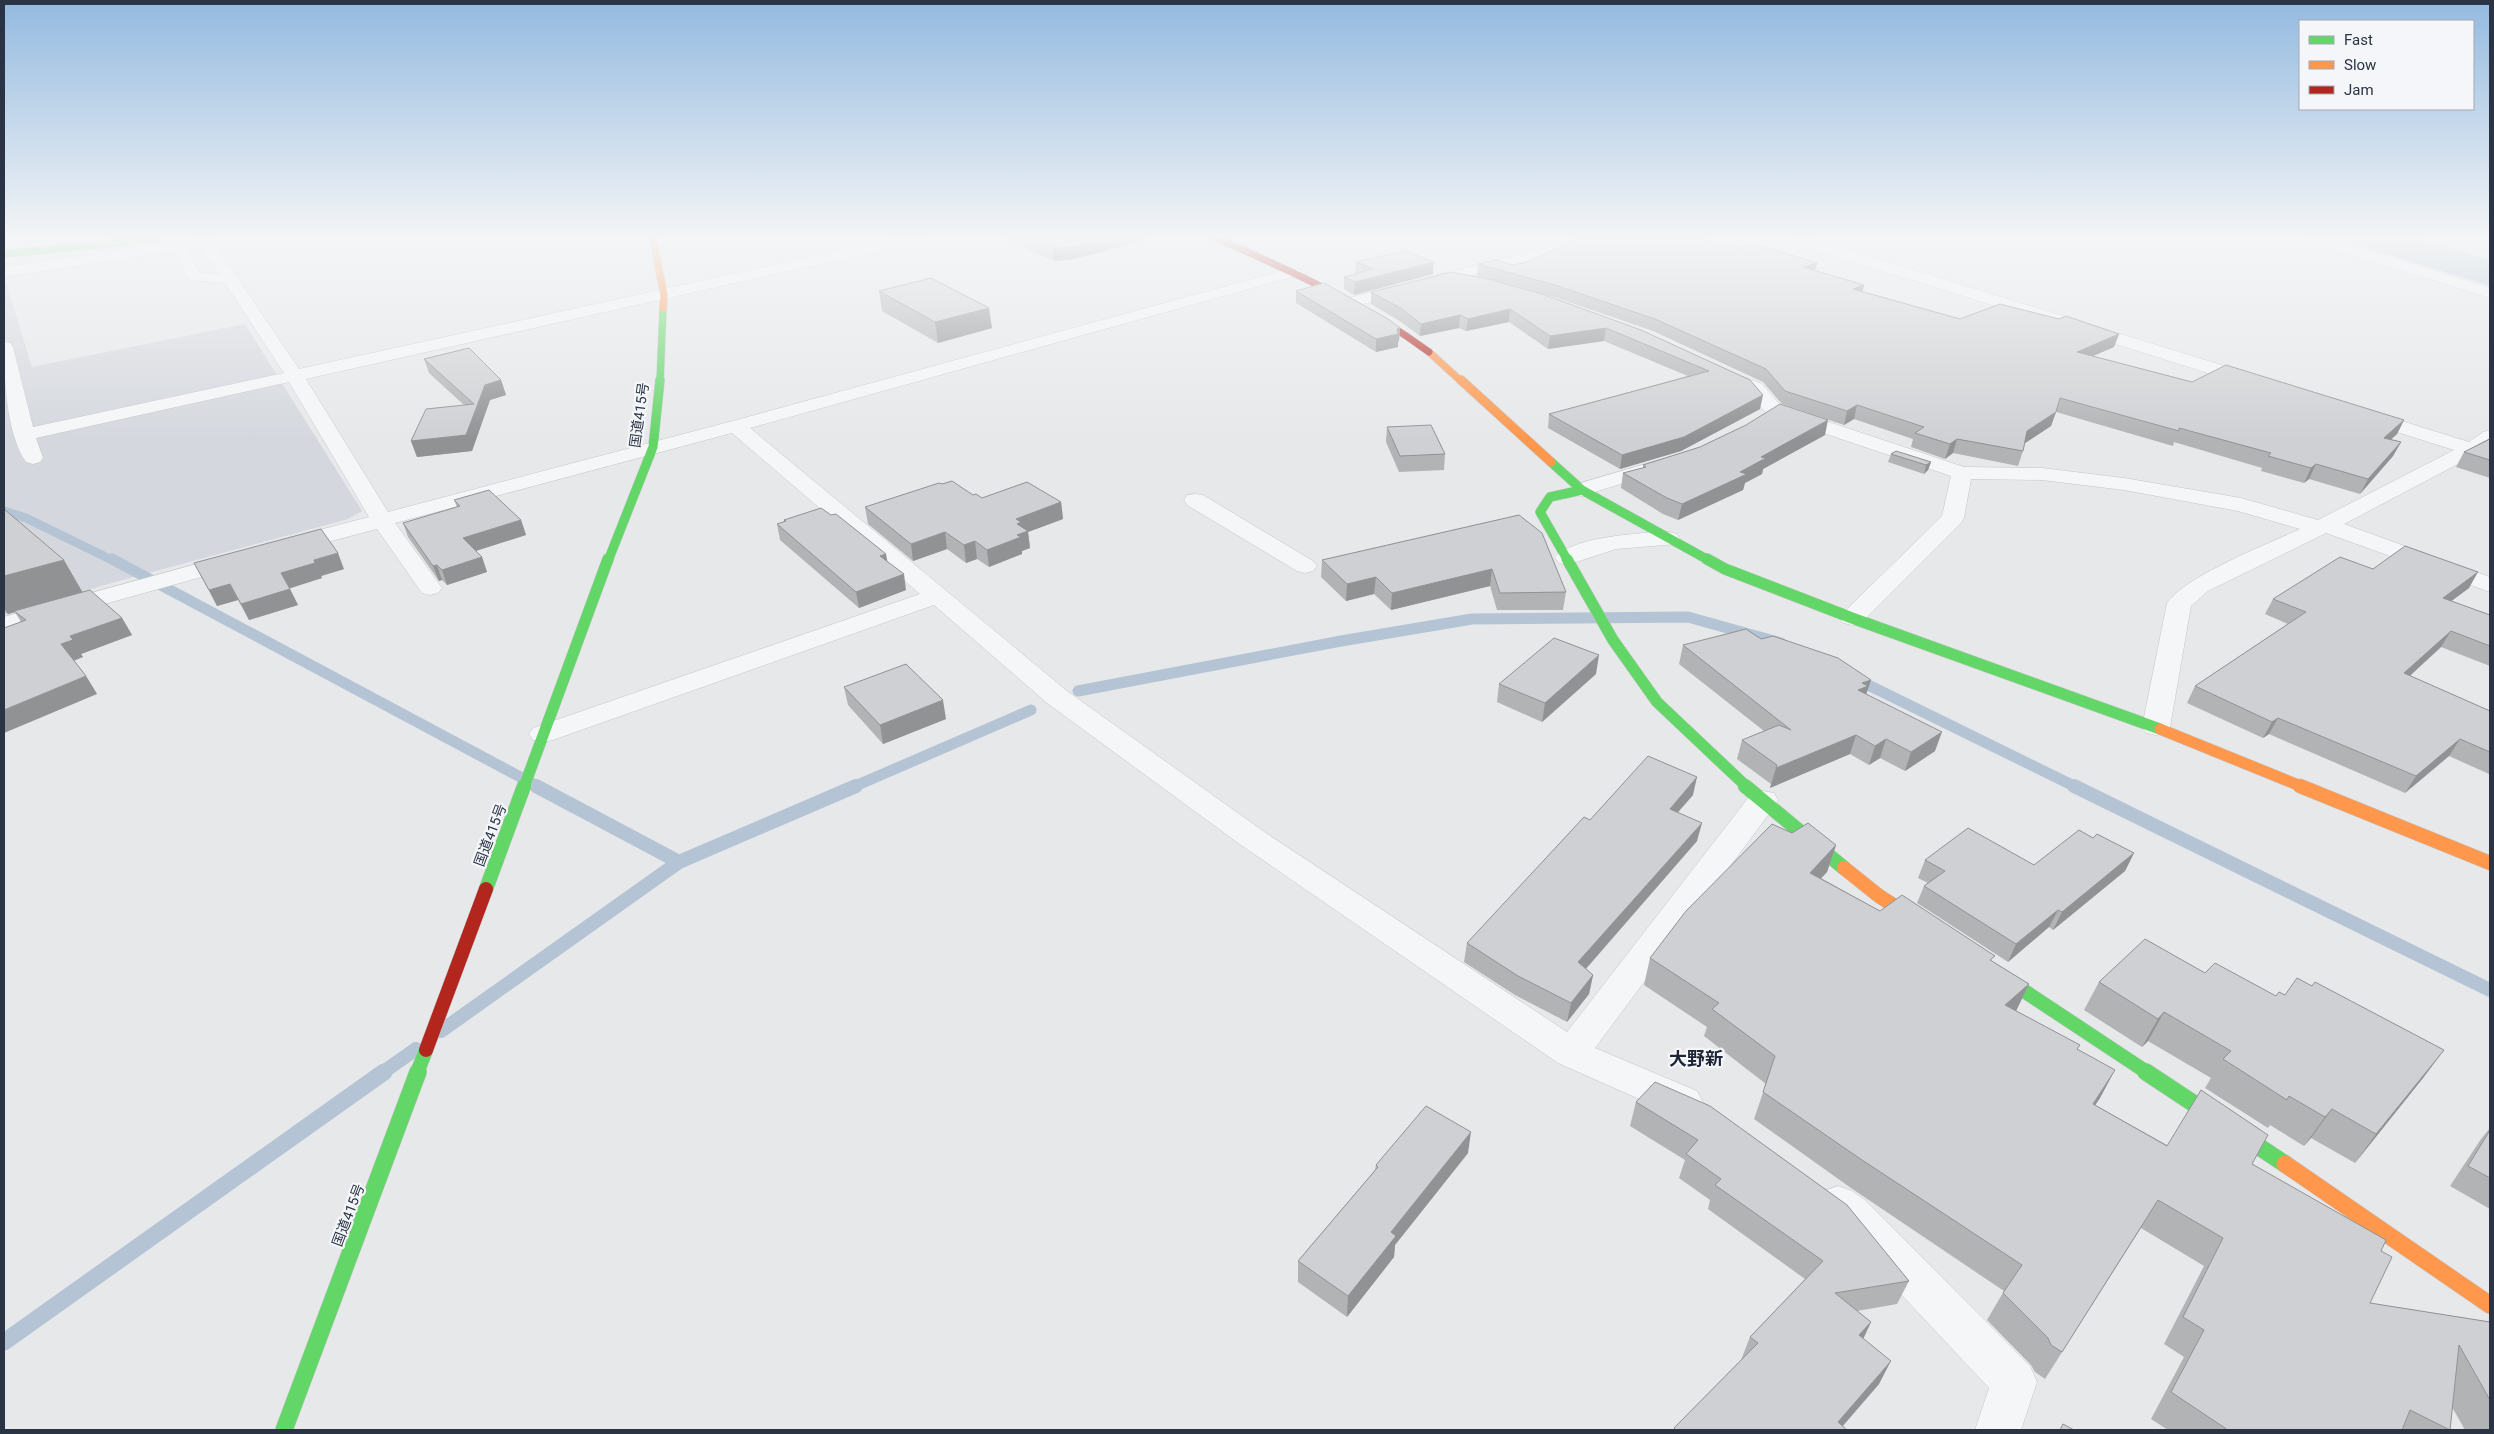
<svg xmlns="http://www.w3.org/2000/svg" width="2494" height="1434" font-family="Roboto,'Noto Sans JP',sans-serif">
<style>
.built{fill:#d4d7dd}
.water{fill:#b4c4d5}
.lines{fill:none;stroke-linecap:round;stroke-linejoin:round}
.stream-far3{stroke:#b4c4d5;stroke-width:9}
.stream-far2{stroke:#b4c4d5;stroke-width:11}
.stream-far1{stroke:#b4c4d5;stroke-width:14}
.stream{stroke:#b4c4d5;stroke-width:17}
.street-casing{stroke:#c4c6c8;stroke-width:1}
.fast-far4-casing{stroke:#c4c6c8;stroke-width:8}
.fast-far3-casing{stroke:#c4c6c8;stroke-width:10}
.fast-far2-casing{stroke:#c4c6c8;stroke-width:12}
.fast-far1-casing{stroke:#c4c6c8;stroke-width:15}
.fast-casing{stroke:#c4c6c8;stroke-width:18}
.slow-far4-casing{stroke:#c4c6c8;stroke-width:8}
.slow-far3-casing{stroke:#c4c6c8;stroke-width:10}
.slow-far2-casing{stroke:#c4c6c8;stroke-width:12}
.slow-far1-casing{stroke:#c4c6c8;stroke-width:15}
.slow-casing{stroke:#c4c6c8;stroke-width:18}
.jam-far1-casing{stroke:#c4c6c8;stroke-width:8}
.jam-casing{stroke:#c4c6c8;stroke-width:15}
.street{fill:#f5f6f7;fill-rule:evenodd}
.fast-far4{stroke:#63d668;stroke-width:7}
.fast-far3{stroke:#63d668;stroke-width:9}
.fast-far2{stroke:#63d668;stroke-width:11}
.fast-far1{stroke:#63d668;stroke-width:14}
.fast{stroke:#63d668;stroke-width:17}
.slow-far4{stroke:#ff974d;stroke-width:7}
.slow-far3{stroke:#ff974d;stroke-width:9}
.slow-far2{stroke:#ff974d;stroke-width:11}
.slow-far1{stroke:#ff974d;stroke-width:14}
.slow{stroke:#ff974d;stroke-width:17}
.jam-far1{stroke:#b3261e;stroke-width:7}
.jam{stroke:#b3261e;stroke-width:14}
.wall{fill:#b1b3b5}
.shaded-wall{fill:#909294}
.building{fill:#ced0d3;stroke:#909294}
.labels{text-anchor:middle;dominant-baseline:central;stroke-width:4.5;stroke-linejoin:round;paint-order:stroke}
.street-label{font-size:14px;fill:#2b3445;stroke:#f4f6f9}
.near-neighbourhood-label{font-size:18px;font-weight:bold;fill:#1d2536;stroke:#f4f6f9}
</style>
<rect width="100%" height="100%" fill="#e6e8ea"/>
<path class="built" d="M4,276L32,367L245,324L362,511L348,519L319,527L115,582L4,615Z"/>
<path class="water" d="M2337,239H2420L2490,260V286Z"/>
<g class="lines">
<path class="stream-far3" d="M4,511L26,518L114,561"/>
<path class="stream-far2" d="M112,559L539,787
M1856,679L2076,787
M1078,691L1341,641L1472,619L1688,617L1781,643
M853,787L1031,710"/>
<path class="stream-far1" d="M536,786L679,862
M2074,786L2490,990
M441,1031L679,862L856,786
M382,1073L416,1049"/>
<path class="stream" d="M4,1342L384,1072"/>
<g class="street-casing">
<path id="street" d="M196,239H211L299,369L892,239H921L914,243L306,379L388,512L729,422L1289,269H1299L1302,272L1299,275L750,428L1067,691L1263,831L1567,1032L1752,793L1763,791L1774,793L1778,800L1774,807L1595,1048L1697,1091L1703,1102L1697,1113L1684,1117L1671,1113L1558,1063L1241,845L1047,703L934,605L553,740L543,742L533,740L529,734L533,728L920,594L732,433L395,523L442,588L438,593L430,595L422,593L377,529L289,552L281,550L278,545L281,540L369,517L289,382L36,438L43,458L40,462L33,464L26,462C6,434 4,375 4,342L10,343L13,347L33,427L284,373L225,283L189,280L174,251L4,277V267L179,242L184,243L200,273L219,274Z
M1579,239H1605L1603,242L1351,307L1343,302L1345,299Z
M1789,239H1813L2260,377L2262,381L2260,385H2246L1791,242Z
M2309,239H2333L2490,288V298L2311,242Z
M1731,372L1762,384L1781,406L1964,467L2042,468L2124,478L2241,498L2318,520L2454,450L2359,420L2356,416L2359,412H2373L2469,442L2483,432L2490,430V445L2479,453L2344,524L2490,577V592L2326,533L2208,591L2191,606L2170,727L2166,733L2156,735L2146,733L2142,727L2167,603C2185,576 2268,544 2300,529L2238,511L2124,490L2042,480L1971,479L1964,518L1961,523L1861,623L1852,625L1843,623L1840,618L1843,613L1942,516L1951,476L1767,414L1748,392L1725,381L1722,377L1725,373Z
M1659,460L1666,462L1669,466L1666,470L1582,496L1574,495L1571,490L1574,485Z
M1195,494L1203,495L1313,561L1317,566L1313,571L1305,573L1297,571L1187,505L1184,500L1187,495Z
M1669,532L1677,534L1680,539L1677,544L1616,549L1567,565L1559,563L1555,558C1570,537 1644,532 1669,532Z
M233,554L241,556L245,561L241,566L4,632V617Z
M1838,1186L1852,1191L1866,1201L2030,1366L2037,1382L2021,1430H1975L1989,1388L1838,1227L1824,1217L1818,1204L1824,1191Z"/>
</g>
<g class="fast-far4-casing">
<path id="fast-far4" d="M4,254L155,239
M660,382L663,308"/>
</g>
<g class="fast-far3-casing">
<path id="fast-far3" d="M1551,462L1582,490L1710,561
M608,561L653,447L660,380
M1568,561L1540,512L1550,497L1582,490"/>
</g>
<g class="fast-far2-casing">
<path id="fast-far2" d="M1567,559L1613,640L1657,702L1747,787
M1707,559L1725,569L1852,618L2160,729
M524,787L608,559"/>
</g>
<g class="fast-far1-casing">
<path id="fast-far1" d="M1745,786L1844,868
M486,889L524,786
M1994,971L2148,1073
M417,1073L426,1050"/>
</g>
<g class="fast-casing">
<path id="fast" d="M2146,1072L2285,1164
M284,1430L418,1072"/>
</g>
<g class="slow-far4-casing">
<path id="slow-far4" d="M653,239L664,295L663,308
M1429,352L1462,382"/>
</g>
<g class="slow-far3-casing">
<path id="slow-far3" d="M1461,380L1551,462"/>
</g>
<g class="slow-far2-casing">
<path id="slow-far2" d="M2160,729L2303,787"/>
</g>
<g class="slow-far1-casing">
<path id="slow-far1" d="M2300,786L2490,863
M1844,868L1879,896L1921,923"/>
</g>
<g class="slow-casing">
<path id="slow" d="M2285,1164L2490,1305"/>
</g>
<g class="jam-far1-casing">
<path id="jam-far1" d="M1218,239C1292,271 1364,304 1429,352"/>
</g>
<g class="jam-casing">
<path id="jam" d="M426,1050L486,889"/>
</g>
<use href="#street" class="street"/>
<use href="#fast-far4" class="fast-far4"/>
<use href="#fast-far3" class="fast-far3"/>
<use href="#fast-far2" class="fast-far2"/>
<use href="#fast-far1" class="fast-far1"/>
<use href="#fast" class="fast"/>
<use href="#slow-far4" class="slow-far4"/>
<use href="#slow-far3" class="slow-far3"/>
<use href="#slow-far2" class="slow-far2"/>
<use href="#slow-far1" class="slow-far1"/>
<use href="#slow" class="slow"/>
<use href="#jam-far1" class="jam-far1"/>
<use href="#jam" class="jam"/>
</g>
<path class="wall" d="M1006,239H1150L1074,259L1054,261Z
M1738,248L1817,263L1815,271L1864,285L1862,292L1960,319L2119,334L2114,347L2093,356L2192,382L2404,420L2397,434L2391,439L2401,442L2393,456L2360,494L2309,479L2304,483L2261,471L2262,468L2174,442L2173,446L2056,412L2051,426L2025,443L2023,451L2018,466L1953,453L1945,459L1911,447L1913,439L1854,419L1844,425L1782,404L1763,382L1653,331L1554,297L1494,281L1750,380L1760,409L1681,451L1620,469L1548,428L1549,414L1688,376L1604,341L1548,349L1509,322L1466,331L1459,328L1420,336L1401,322L1371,304V292L1483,278L1477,276L1478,264L1513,265Z
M1356,262L1433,274L1354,295L1344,289V277L1355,274Z
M879,291L992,328L938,343L882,311Z
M1296,291L1400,328L1399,341L1398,342V347L1376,352L1296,303Z
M424,359L501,380L506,395L490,400L472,451L417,457L411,441L464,405L429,373Z
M1387,427L1445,454L1444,470L1399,472L1386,442Z
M1825,435L1763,469L1762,474L1745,483L1743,490L1678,520L1663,514L1621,488L1623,473L1643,468V465Z
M2490,438V478L2456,467L2464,452Z
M1891,454L1931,462L1928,470L1924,474L1888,462Z
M942,484L982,498L1061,502L1063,519L1028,532L1030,548L1022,551V554L989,567L977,559L966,563L947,549L913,561L868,524L865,507Z
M454,500L521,520L526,535L476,551L482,557L487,572L447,585L442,580L439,581L408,537L403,523L457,507Z
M4,509L82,592L122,618L132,635L81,654L83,657L74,661L86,676L97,694L21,622L15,612L8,614L4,611Z
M1519,515L1566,592L1563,610H1497L1490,586L1391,610L1374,594L1346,601L1321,577L1322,560Z
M784,520L888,562L906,590L859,608L780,540L777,524L784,522Z
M194,563L344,569L321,576L322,578L289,588L298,605L249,620L238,600L217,606Z
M2373,569L2469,588L2451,601L2490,615V666L2441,647L2410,676L2490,711V773L2489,774L2449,756L2405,793L2269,734L2263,738L2187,703L2195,686L2288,624L2265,614L2273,599Z
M1683,645L1871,680L1866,694L1935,751L1905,771L1880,758L1869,765L1850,754L1770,788L1771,784L1737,759L1742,740L1764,731L1679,664Z
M1596,674L1542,722L1497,702L1499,684Z
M844,687L946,719L883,744L848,705Z
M1693,795L1678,812L1697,841L1586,969L1593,975L1589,994L1567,1022L1515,995L1464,962L1467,943L1590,820Z
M1792,833L1836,845L1827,872L1821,878L1880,911L1992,962L2029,984L2016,1011L2077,1050L2100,1098L2095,1105L2167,1145L2252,1164L2381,1251L2370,1303L2490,1322V1430H2465L2452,1407L2450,1430H2168L2151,1419L2184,1357L2164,1344L2204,1266L2141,1228L2045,1379L2035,1372L2031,1365L1987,1320L2004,1291L1851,1188L1754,1119L1766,1084L1704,1036L1707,1027L1644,985L1650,958Z
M2093,838L2134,853L2125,871L2053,930L2049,927L2008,962L1917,903L1924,886L1928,883L1918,878L1925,860L2034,865Z
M2205,973L2276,996L2285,995L2444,1050L2423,1078L2355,1163L2311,1138L2304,1146L2270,1125L2268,1128L2205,1088L2211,1078L2148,1041L2142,1047L2084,1010L2099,982Z
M1655,1082L1909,1281L1897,1304L1857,1311L1871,1322L1863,1338L1879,1384L1843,1426L1847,1430H1674V1428L1741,1360L1750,1337L1805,1279L1708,1209L1710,1200L1679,1178L1685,1160L1630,1126L1636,1102Z
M2490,1128V1209L2450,1186L2481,1139Z
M1468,1153L1395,1245L1394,1257L1347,1317L1298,1282V1261L1375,1170L1376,1165Z"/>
<path class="shaded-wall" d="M1102,239H1150L1074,259L1054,261L1053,248Z
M1434,262L1433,274L1354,295L1355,282Z
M1817,263L1814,274L1803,267Z
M1864,285L1861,298L1853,289Z
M989,308L992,328L938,343L935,322Z
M1510,309L1509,322L1466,331L1468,319Z
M1460,315L1459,328L1420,336L1421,324Z
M1400,328L1399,341L1398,342V347L1376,352V339L1397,329Z
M1606,328L1604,341L1548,349L1550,336Z
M2119,334L2114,347L2072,365L2077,352Z
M501,380L506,395L490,400L472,451L417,457L411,441L466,435L485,385Z
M1763,395L1760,409L1681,451L1620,469L1622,455Z
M1857,405L1854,419L1844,425L1847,411Z
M2056,412L2051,426L2022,445L2027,431Z
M1828,420L1825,435L1763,469L1762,474L1745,483L1743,490L1678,520L1682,504L1761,457Z
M2404,420L2397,434L2377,452L2384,438Z
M1957,439L1953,453L1945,459L1950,444Z
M2401,442L2393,456L2360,494L2368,479Z
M1931,462L1928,470L1924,474L1926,465Z
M2316,464L2309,479L2304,483L2311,468Z
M1061,502L1063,519L1028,532L1030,548L1022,551V554L989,567L987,550L1016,519Z
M521,520L526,535L469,553L463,538Z
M945,532L947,549L913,561L911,544Z
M975,541L977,559L966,563L964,545Z
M338,553L344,569L321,576L322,578L288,589L281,573L314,560Z
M886,554L889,570L880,556Z
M482,557L487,572L447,585L442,570Z
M64,560L83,593L8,614L4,608V576Z
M437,565L442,580L439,581L433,566Z
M1492,569L1490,586L1391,610L1392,593Z
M2478,572L2469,588L2434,614L2443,598Z
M904,574L906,590L859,608L856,592Z
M1376,577L1374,594L1346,601L1347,584Z
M230,584L238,600L217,606L209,590Z
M290,589L298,605L249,620L241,604Z
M122,618L132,635L81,654L83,657L72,661L61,644L70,636Z
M2451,631L2441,647L2394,690L2404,673Z
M1599,655L1596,674L1542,722L1545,703Z
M86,676L97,694L4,733V710Z
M1871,680L1865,698L1858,690L1862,683Z
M943,700L946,719L883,744L880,725Z
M2278,718L2269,734L2263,738L2272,722Z
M1942,732L1935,751L1905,771L1911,752Z
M1856,735L1850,754L1770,788L1776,768Z
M1886,739L1880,758L1869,765L1875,746Z
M2460,739L2449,756L2405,793L2416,776Z
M1697,777L1693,795L1665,827L1670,809Z
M1702,823L1697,841L1575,981L1578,962Z
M1836,845L1827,872L1802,899L1810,873Z
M2134,853L2125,871L2053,930L2062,912Z
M2058,910L2049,927L2008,962L2016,944Z
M1593,975L1589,994L1567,1022L1571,1003Z
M2029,984L2016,1011L2005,1005Z
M2164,1012L2148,1041L2142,1047L2158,1019Z
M2444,1050L2423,1078L2355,1163L2376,1134Z
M2115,1070L2100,1098L2077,1132L2093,1104Z
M2332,1109L2311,1138L2304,1146L2325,1117Z
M1471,1132L1468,1153L1395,1245L1394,1257L1347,1317L1348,1296L1391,1232Z
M1871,1322L1860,1346L1859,1335Z
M1891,1361L1879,1384L1839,1430L1838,1422Z"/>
<path class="building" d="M1032,239H1102L1073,247L1053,248Z
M1577,239H1702L1738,248L1751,243L1817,263L1803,267L1864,285L1853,289L1960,319L2000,304L2059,319L2066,316L2119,334L2077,352L2192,382L2226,365L2404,420L2384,438L2401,442L2368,479L2316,464L2311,468L2268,456L2271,453L2179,428V431L2060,398L2056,412L2027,431L2023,451L1957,439L1950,444L1915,433L1924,427L1857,405L1847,411L1785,391L1766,369L1655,319L1555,285L1478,264L1496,260L1513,265L1527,262Z
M1405,251L1434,262L1355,282L1344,277L1373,269L1356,262Z
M1451,272L1484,278L1542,294L1641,330L1750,380L1763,395L1684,437L1622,455L1549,414L1709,371L1606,328L1550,336L1510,309L1468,319L1460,315L1421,324L1402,309L1371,292Z
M931,278L989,308L935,322L879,291Z
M1324,283L1388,319L1400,328L1397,329L1398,334L1376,339L1296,291Z
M469,348L501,380L485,385L466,435L411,441L426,409L474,404L424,359Z
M1780,404L1828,420L1761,457L1766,458L1740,472L1747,474L1682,504L1667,498L1623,473L1646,467L1643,465L1700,447L1746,425Z
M1431,425L1445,454L1400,456L1387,427Z
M2490,438V460L2464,452L2488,440Z
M1896,451L1931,462L1926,465L1891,454Z
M952,481L973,495L976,494L982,498L1027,482L1061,502L1016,519L1021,522L1017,524L1028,531L1017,535L1021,537L987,550L975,541L964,545L945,532L911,544L865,507L939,483L942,484Z
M489,490L521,520L463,538L482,557L442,570L437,565L433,566L403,523L460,506L454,500Z
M821,508L831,515L836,514L886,554L880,556L904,574L856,592L777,524L786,521L784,520Z
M4,509L64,560L4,576Z
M1519,515L1542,533L1566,592L1500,593L1492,569L1392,593L1376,577L1347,584L1322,560Z
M321,529L338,553L314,560L315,563L281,573L290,589L241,604L230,584L209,590L194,563Z
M2405,546L2478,572L2443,598L2490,615V646L2451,631L2404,673L2490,711V752L2460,739L2416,776L2278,718L2272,722L2195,686L2306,612L2273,599L2340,557L2373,569Z
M90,590L122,618L70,636L73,640L61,644L86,676L4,710V628L26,620L14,611Z
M1746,629L1761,639L1773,636L1838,658L1871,680L1862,683L1868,686L1858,690L1942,732L1911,752L1886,739L1875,746L1856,735L1776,768L1777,765L1742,740L1779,725L1791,730L1683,645Z
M1554,638L1599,655L1545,703L1499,684Z
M906,664L943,700L880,725L844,687Z
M1648,756L1697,777L1670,809L1702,823L1578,962L1593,975L1571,1003L1518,976L1467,943L1584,817L1590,820Z
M1808,823L1836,845L1810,873L1880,911L1902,895L1995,956L1990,960L2029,984L2005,1005L2080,1045L2077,1049L2115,1070L2093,1104L2167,1146L2201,1090L2268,1135L2252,1164L2386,1240L2381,1251L2392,1257L2370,1303L2490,1322V1400L2459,1345L2450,1430L2410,1410L2402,1430H2228L2171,1392L2204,1330L2183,1317L2223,1238L2158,1200L2062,1352L2051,1345L2048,1338L2003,1293L2022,1265L1862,1160L1763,1092L1775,1056L1712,1009L1719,1003L1650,958L1686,911L1772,824L1792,833Z
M1968,828L2034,865L2079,830L2093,838L2097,834L2134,853L2062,912L2058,910L2016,944L1924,886L1945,871L1925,860Z
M2145,939L2205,973L2215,963L2276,996L2279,992L2285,995L2297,978L2312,986L2315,982L2444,1050L2376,1134L2332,1109L2325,1117L2289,1096L2287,1100L2223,1059L2231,1051L2164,1012L2158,1019L2099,982Z
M1655,1082L1710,1106L1847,1205L1909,1281L1835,1293L1871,1322L1859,1335L1891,1361L1838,1422L1847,1430H1676L1674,1428L1758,1343L1750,1337L1823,1261L1715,1185L1721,1179L1686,1154L1698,1140L1636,1102Z
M1426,1106L1471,1132L1391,1232L1396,1236L1348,1296L1298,1261L1378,1167L1376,1165Z
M2490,1130V1178L2468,1166Z
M2063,1424L2074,1430H2060Z"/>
<linearGradient id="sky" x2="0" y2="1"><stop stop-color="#93bae0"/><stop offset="0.54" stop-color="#f4f5f6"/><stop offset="1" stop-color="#f4f5f6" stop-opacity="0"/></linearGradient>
<rect width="2494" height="440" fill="url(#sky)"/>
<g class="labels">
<g class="street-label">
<text transform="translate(639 415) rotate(-82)">国道415号</text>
<text transform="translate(490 835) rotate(-69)">国道415号</text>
<text transform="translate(348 1215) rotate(-69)">国道415号</text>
</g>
<g class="near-neighbourhood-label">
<text x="1696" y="1058">大野新</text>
</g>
</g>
<rect width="2494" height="1434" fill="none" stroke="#2b3445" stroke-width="10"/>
<rect x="2299" y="20" width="175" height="90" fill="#f4f6f9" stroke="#a4a8b1"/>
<rect x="2309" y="36" width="25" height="8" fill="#63d668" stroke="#a4a8b1"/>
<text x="2344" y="45" font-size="15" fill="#2b3445">Fast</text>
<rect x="2309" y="61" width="25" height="8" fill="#ff974d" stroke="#a4a8b1"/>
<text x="2344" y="70" font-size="15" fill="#2b3445">Slow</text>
<rect x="2309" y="86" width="25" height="8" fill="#b3261e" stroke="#a4a8b1"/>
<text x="2344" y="95" font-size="15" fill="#2b3445">Jam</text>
</svg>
